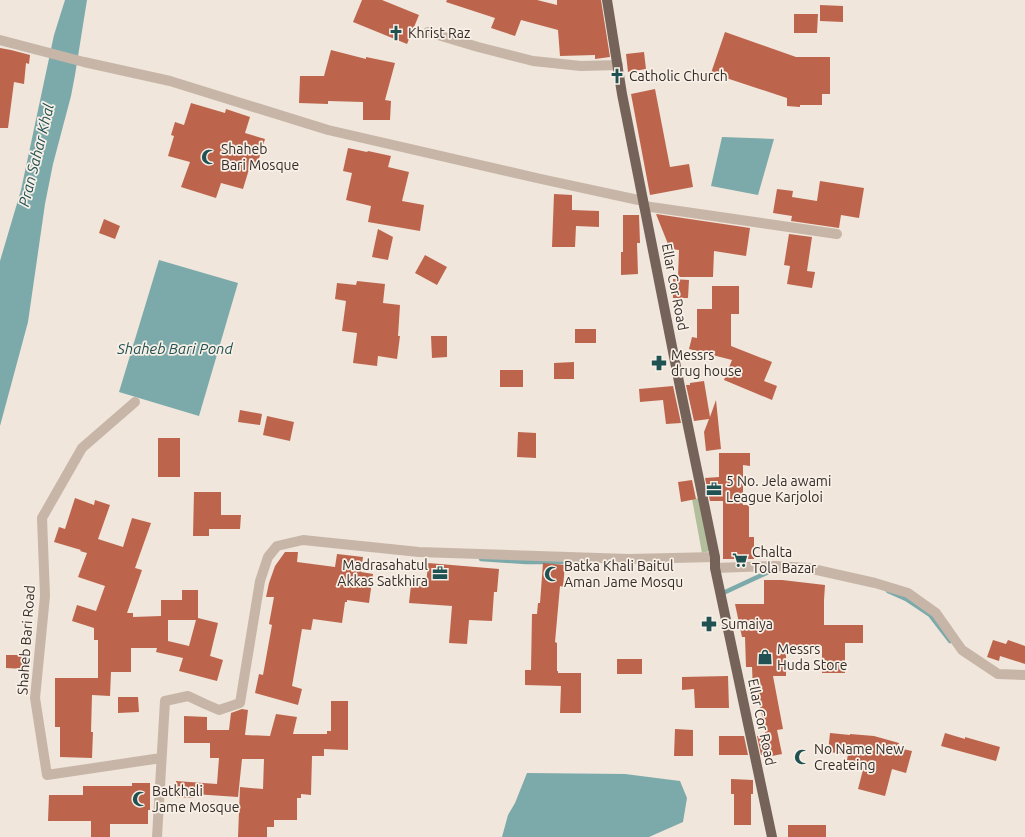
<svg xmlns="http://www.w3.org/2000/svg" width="1025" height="837" font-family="Ubuntu,sans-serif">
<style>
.green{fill:#b3be9c}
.water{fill:#7caaab}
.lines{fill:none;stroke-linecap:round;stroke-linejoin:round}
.stream{stroke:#7caaab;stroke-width:4.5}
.building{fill:#bd654c;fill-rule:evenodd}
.minor{stroke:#c7b6a8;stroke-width:10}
.major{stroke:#75635a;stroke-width:10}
.labels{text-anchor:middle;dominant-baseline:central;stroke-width:3.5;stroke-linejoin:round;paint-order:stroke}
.poi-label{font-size:14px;fill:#342c28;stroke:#f8f0e7;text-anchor:start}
.street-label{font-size:14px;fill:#342c28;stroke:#f8f0e7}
.water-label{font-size:15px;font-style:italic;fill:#205153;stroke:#f8f0e7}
</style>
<rect width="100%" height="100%" fill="#f0e6db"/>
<path class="green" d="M701,498L710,551L702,553L692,499Z"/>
<path class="water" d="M65,0H87L75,75L71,96L53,164L45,204L28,322L0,426V261L21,190L54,35Z
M722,137L774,139L758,195L711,186Z
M159,260L238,283L199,416L119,392Z
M527,773L625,774L680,781L687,798L683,822L649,837H502L508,815L515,803Z"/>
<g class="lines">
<path class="stream" d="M481,559L526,562H585
M888,591L906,599L930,615L950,641
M721,594L775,569"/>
</g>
<path class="building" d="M362,0H382L419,15L407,44L353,22Z
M447,0H537L557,5V0H601L610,57L595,59V55L560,56L558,30L521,20L515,36L491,28L495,18L446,2Z
M820,5L843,6V22L820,21Z
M794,14H818L817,33H794Z
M725,32L796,57H830V94H822V105H800V107L787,106V98L711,73Z
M0,48L11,50L30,55L29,64L26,63L24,84L14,82L8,128H0Z
M331,50L366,59V57L395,63L385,100L391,101L390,120H363V102L328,101V104L299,103L300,76H324Z
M644,52L646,69L628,72L626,54Z
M655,89L670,167L689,164L693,187L650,195L631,94Z
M191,103L225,113L226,109L250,117L245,133L265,139L256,168L250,166L243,189L221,183L216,198L181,187L190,162L168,156L174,136L171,135L175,122L184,125Z
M348,148L367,152L368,151L391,156L388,167L409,172L402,201L424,205L420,231L368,222L371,206L346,200L352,173L343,171Z
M820,181L864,188L859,218L841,215L839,228L791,221L792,216L773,213L777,189L793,191L792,197L817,201Z
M554,194L572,195V210L599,211V227L576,226L575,247H552Z
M656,214L750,228L746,256L714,251L713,277H678L679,250L670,249Z
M623,215H639L640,243H637L638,274L621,275V252H623Z
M104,219L120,226L115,239L99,233Z
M378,229L393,237L388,260L372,257Z
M789,234L812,237L807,271L815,272L812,288L787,284L790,266L784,265Z
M425,255L447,267L437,285L415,273Z
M673,279L689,280L688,298H673Z
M357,281L385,284L383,303L400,305L398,336H400L397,359L378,356L377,366L353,363L357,333L342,331L346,301L335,299L337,283L356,285Z
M712,286H739V314H731V346L772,362L764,381L777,386L772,400L724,380L732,360L689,349L692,337L697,338V309H712Z
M575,329H596V343H575Z
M431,336H447V357L432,358Z
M574,362V379H554V363Z
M500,370H523V387H500Z
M704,381L710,417L716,400L721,449L706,451L704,432L709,419L694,421L686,385H690V383Z
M673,386L681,423L666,424L663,400L640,402L639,389Z
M240,410L262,414L260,425L238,422Z
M267,416L294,422L290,441L263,435Z
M518,432L536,433V458L517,457Z
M158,438H180V477H158Z
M719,453H750V466L743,465V505H749V537H754V559H723V501H710L705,478L719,477Z
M692,480L696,499L681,502L678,482Z
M194,492H221V515H241L240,529H209V536H193Z
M75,498L94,505L95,500L110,505L98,539L123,547L132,518L151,523L135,568L142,570L127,613H133V617L161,616V600H182V590H198V618L218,623L210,656L223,660L217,681L179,671L183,658L156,652L157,648H131V672H111L110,696L92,695L91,732H93L92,758L60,757V727H55V678H98V640H94V628L72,621L77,605L96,611L105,586L78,577L87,553L80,551L81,550L54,542L59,527L65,529ZM168,620H196L189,646L168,641Z
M285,552H298L297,562L335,567L337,554L363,557L361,572L373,574L369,603L347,600V602H345L342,623L313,619L311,630L302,629L292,686L302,689L298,705L255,693L259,674L263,675L272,625L269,624L274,597H266L269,583L275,566Z
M428,563L499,569L497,592H494L492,621L469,620L467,644L449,643L452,606L409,603L411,585L426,586Z
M543,563L565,565L563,587L560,586L555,642L557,643V671H558V673H581V713H560L561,686L525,685V670H531L532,614H537L538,603H540Z
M764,580H782L825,585L824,600V625H863V643H845V673H822V646H791V647H786V676H773L783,729L777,730L782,754L767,757L766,755H761L757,736H766L757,691H753L752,667H746L745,637H742L735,604H764Z
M993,640L1006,644L1008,640L1025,646V664L1000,656L999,661L987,657Z
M6,655H24V669L6,668Z
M617,659H642V674H617Z
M728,676L729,708H695L694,689L682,690V677Z
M118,697H138L139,712L118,713Z
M331,701H348V750L324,749V756H312L311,795L301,794V798H297V820H274V827H267V837H238L240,787L263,789L264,759H242L238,797L194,794L193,798L175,797L176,781L217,784L219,758H210V743H184V716L207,717V730H229L231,713L242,709L248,710L245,735L270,736L276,714L297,717L293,734H327V731H331Z
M675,729L693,730V756H674Z
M830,733L850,735V734L874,736L899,743L898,748L912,751L906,773L892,769L885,796L858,789L865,762L847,760L848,754L828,752Z
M945,733L965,739V737L1000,747L996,761L941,746Z
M719,736H744L748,755H719Z
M731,779L753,780V794H751V825H734V794H731Z
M132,783H150V810H148V824H110V837H91V821H48L49,795H83V786H132Z
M788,825H826V837H788Z"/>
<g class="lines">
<path class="minor" d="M428,32L478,47L533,61L581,66L618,65
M0,40L84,62L170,81L328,130L541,179L643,201
M644,206L837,234
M135,402L82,448L42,518L45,596L35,698L47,775L161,758
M715,568L775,566L808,568L875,583L908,593L936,613L962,650L998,674L1025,675
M157,837C160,792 162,746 165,701L188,696L205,704L219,710L240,703L260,581L268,557L277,546L303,540L419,552L629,559L715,557"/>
<path class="major" d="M607,0L622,94L681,392L715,557V568L772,837"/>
</g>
<defs>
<g id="church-bare" transform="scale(1.2)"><path d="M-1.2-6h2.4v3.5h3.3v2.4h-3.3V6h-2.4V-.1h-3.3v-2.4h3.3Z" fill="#205153" stroke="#f8f0e7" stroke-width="2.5" paint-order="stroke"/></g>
<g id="mosque-bare" transform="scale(1.2)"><path d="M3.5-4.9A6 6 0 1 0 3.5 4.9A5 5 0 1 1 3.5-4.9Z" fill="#205153" stroke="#f8f0e7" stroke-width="2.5" paint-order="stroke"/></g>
<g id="pharmacy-bare" transform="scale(1.2)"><path d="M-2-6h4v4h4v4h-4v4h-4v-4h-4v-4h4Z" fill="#205153" stroke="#f8f0e7" stroke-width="2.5" paint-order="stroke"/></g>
<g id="office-bare" transform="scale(1.2)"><path d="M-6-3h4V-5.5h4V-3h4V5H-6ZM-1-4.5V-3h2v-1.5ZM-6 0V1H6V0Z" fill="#205153" stroke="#f8f0e7" stroke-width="2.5" paint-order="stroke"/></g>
<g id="supermarket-bare" transform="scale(1.2)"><path d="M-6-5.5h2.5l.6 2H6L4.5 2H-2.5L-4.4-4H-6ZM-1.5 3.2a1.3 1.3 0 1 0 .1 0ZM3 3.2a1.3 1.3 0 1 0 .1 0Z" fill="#205153" stroke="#f8f0e7" stroke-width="2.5" paint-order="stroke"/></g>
<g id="shop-bare" transform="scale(1.2)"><path d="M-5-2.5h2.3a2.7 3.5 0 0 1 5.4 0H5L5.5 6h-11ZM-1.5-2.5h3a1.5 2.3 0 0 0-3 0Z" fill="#205153" stroke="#f8f0e7" stroke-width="2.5" paint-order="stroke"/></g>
</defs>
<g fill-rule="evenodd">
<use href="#church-bare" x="396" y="33"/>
<use href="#church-bare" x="617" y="76"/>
<use href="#mosque-bare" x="209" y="157"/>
<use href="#pharmacy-bare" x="659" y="363"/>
<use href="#office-bare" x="714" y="489"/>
<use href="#supermarket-bare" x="740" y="560"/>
<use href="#office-bare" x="440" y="573"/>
<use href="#mosque-bare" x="552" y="574"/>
<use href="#pharmacy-bare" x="709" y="624"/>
<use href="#shop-bare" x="765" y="657"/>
<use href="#mosque-bare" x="802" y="757"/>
<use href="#mosque-bare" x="140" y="799"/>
</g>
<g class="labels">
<g class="poi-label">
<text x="408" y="33">Khrist Raz</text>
<text x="629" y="76">Catholic Church</text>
<text x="221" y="149">Shaheb<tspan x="221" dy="16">Bari Mosque</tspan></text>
<text x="671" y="355">Messrs<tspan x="671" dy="16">drug house</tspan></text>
<text x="726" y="481">5 No. Jela awami<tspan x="726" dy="16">League Karjoloi</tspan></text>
<text x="752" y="552">Chalta<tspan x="752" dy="16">Tola Bazar</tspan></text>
<text x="428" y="565" text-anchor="end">Madrasahatul<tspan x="428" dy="16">Akkas Satkhira</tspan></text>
<text x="564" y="566">Batka Khali Baitul<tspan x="564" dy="16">Aman Jame Mosqu</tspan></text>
<text x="721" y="624">Sumaiya</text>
<text x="777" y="649">Messrs<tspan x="777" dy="16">Huda Store</tspan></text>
<text x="814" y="749">No Name New<tspan x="814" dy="16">Createing</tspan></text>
<text x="152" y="791">Batkhali<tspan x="152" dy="16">Jame Mosque</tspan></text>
</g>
<g class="street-label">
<text transform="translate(675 287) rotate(79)">Ellar Cor Road</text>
<text transform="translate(26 640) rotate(-86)">Shaheb Bari Road</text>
<text transform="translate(762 722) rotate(78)">Ellar Cor Road</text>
</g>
<g class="water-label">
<text transform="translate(36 155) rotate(-76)">Pran Sahar Khal</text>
<text x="175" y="348">Shaheb Bari Pond</text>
</g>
</g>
</svg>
